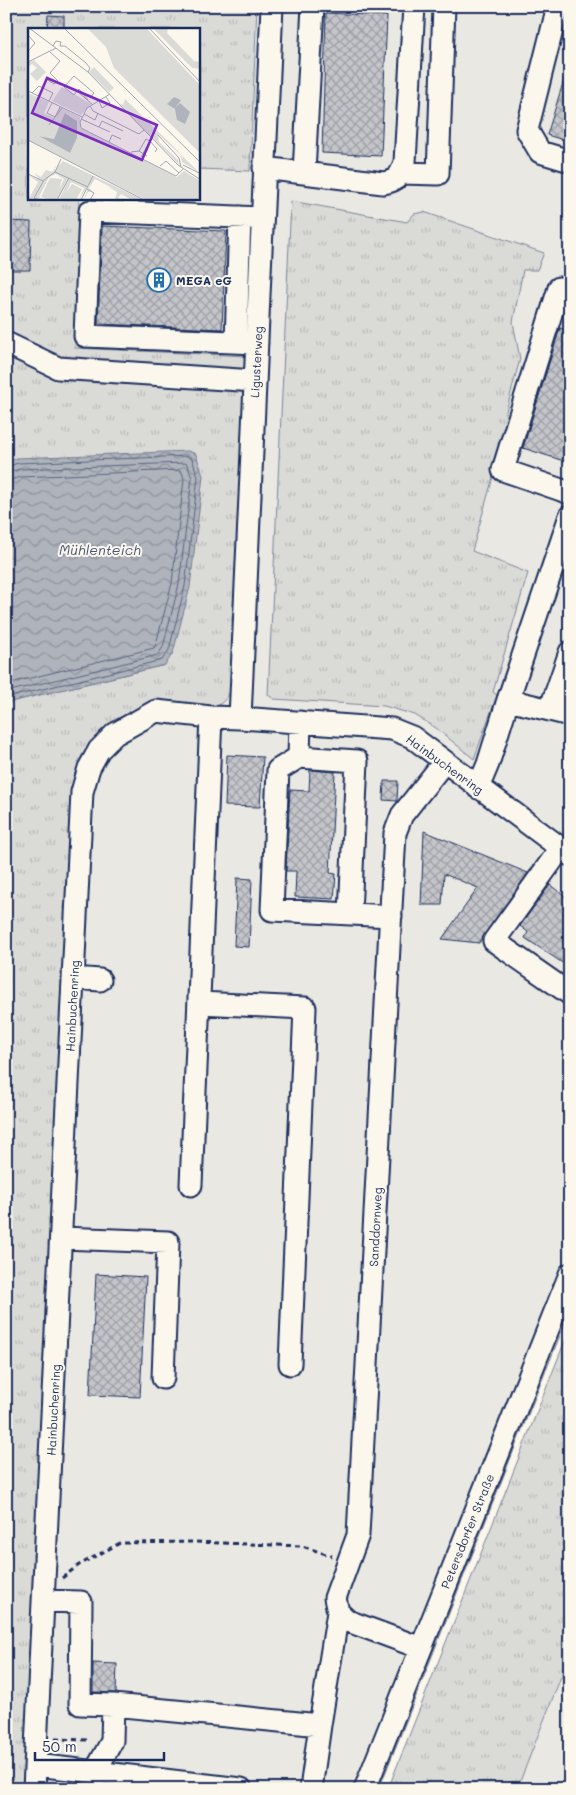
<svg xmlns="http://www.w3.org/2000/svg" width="576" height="1795" font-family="Mali,sans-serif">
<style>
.built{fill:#eae8e2}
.grass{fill:url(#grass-tufts);stroke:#7a849a}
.water{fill:url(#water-waves);stroke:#747e96}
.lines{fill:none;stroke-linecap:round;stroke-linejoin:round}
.shore{stroke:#566483;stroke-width:1}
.building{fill:url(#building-cross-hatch);stroke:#1b2f5e}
.minor-casing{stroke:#1b2f5e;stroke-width:25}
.path{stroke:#1b2f5e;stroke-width:3;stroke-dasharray:5 4;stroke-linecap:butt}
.minor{stroke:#fbf7ec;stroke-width:21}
.labels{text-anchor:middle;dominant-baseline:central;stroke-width:4;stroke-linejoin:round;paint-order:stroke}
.poi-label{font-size:12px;font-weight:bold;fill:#1b2f5e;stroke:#fbf7ec;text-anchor:start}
.street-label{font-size:12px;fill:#1b2f5e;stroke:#fbf7ec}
.water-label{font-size:14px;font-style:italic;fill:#47577a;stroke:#fbf7ec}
.inset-road{fill:none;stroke:#a1a7b3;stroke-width:1}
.view{fill:#7b2cbf;fill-opacity:0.15;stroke:#7b2cbf;stroke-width:2.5}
.inset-edge{fill:none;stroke:#1b2f5e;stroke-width:2.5}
</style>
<defs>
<pattern id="grass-tufts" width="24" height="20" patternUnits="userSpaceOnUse" patternTransform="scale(1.25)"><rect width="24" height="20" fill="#dadad7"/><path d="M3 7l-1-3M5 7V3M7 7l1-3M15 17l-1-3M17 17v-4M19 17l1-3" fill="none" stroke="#babbbb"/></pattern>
<pattern id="water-waves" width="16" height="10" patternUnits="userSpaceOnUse" patternTransform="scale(1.25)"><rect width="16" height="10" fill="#afb3bb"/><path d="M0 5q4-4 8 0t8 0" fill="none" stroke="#8e929b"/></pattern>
<pattern id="building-cross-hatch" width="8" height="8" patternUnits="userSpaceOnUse" patternTransform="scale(1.25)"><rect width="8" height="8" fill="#c3c5c9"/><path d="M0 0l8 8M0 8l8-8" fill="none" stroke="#9ea0a6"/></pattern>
</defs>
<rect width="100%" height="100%" fill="#fbf7ec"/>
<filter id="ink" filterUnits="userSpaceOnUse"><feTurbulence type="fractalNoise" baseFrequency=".02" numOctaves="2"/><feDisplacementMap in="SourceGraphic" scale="10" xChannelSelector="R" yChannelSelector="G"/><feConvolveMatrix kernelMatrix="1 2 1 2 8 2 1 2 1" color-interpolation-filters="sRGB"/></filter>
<g filter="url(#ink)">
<path class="built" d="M257,6H570V1249L354,1789H26L73,784L81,758L96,738L247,356L75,349L79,199H199V169L250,171Z
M570,1654V1789H517Z"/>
<path class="grass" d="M6,6H257L250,171L199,169V29H29V199H79L75,348L247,356L233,685C230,695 226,700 217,706H156L96,738L81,758L73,784L26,1789H6V703L165,665L8,462L6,466Z
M291,201L407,222L414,214L424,212L544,253L537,270H523L513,322L520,359L505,415L509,421L472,551L528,573L493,692L497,695L474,759L436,728L415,715L384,706L274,699L268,695Z
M570,1300V1311C505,1470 443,1630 379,1789H374Z
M570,1328V1654L517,1789H388Z"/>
<path class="water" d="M188,451L196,454L203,476L190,587L173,653L165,665L6,703V466L8,462L17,458Z"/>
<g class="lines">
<path class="shore" d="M6,467L18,463L187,456L192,459L198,477L185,586L169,650L162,660L6,698
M6,473L20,469L185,463L187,464L192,478L179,584L163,647L158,655L6,692
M6,481L21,477L179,470L182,472L184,479L172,583L156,644L154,648L6,684"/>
</g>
<path class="building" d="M326,13L387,16L381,156L322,153Z
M48,15L64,16V29H47Z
M566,73L570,74V142L547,135Z
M6,221L31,222L30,270H6Z
M102,226L226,231L222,329L98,324Z
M560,328L570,331V463L523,448Z
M227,755L263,757L260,807L225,806Z
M310,770L335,772L330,873L336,874L334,899L295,897L296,871H286L290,790L309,791Z
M384,781H398L397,801L383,800Z
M424,831L528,873L479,943L442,939L478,888L444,874L442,905H421Z
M237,878L252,879L249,947L234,946Z
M550,885L570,900V968L525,938L528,932L520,926Z
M96,1274L146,1277L140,1397L90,1395Z
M93,1663L117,1664L116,1693L93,1692Z"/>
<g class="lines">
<g class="minor-casing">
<path id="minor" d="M558,6L527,130L540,152L570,161
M264,168L383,183C398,181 400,176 405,162L414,6
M304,172L313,6
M401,173L438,174L444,6
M570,292L559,288L503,470L570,493
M236,342L240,217
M6,343L58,368L255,381
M257,343L85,336L90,211L262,218
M508,700L550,710L570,652
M550,710L570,715
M240,718L272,6
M300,722L299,757L278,770L272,910L391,916
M299,757L357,761L350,914
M478,788L488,764L508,700L570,516
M561,848L494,941L570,994
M73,978L100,980
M199,1003L305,1008L290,1364
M191,1185L211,717
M61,1238L168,1242L163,1378
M43,1601L81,1602L80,1704L113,1705L112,1741L95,1772L93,1789
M421,1648L348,1621L338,1612L335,1598L358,1535L395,833L402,815L444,762
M113,1705L320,1725L311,1789
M320,1725L338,1612
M36,1765L241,1789
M34,1789L82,792L89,768L99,750L115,734L156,711L211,717L240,718L392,729L412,737L570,855
M365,1789L570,1274"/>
</g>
<path class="path" d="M62,1578L79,1565L120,1543L194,1542L302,1546L332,1556
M55,1739L91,1740"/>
<use href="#minor" class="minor"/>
</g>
</g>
<defs>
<g id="building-ring" transform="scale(1.25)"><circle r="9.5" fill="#fbf7ec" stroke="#1f6fb2" stroke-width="1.5"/><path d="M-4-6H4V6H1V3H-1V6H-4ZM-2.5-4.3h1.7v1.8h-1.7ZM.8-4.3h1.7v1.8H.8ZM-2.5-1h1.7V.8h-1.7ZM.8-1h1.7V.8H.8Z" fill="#1f6fb2"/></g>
</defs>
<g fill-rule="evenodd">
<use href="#building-ring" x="159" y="280"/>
</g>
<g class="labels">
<g class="poi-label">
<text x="176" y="280">MEGA eG</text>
</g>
<g class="street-label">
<text transform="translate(256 362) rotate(-87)">Ligusterweg</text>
<text transform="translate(445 764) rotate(36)">Hainbuchenring</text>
<text transform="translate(72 1006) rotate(-87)">Hainbuchenring</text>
<text transform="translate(375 1227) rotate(-87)">Sanddornweg</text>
<text transform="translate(53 1410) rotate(-87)">Hainbuchenring</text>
<text transform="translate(467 1531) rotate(-68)">Petersdorfer Straße</text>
</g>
<g class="water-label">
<text x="100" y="549">Mühlenteich</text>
</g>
</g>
<g transform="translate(28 28)">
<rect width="172" height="172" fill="#fbf7ec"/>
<path d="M59,0H118L170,55L173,60L172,125L86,40L78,19ZM125,0H140L139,5L166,33L172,34V41L164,40ZM6,32L18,44L9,53L2,46L9,40L4,36L0,39V35ZM66,39L86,60L81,64L61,44ZM34,59L63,76L53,87L24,73ZM0,65L21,74L16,85L27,90L32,79L52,89V100L149,149L156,143L172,153V172H118L0,112ZM38,85L49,93V110L42,125L12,108L26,111ZM97,71L150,123L154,128L172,145L154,134L153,127L130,106L131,114L150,132L151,137L144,129L94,80L92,75L95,77ZM31,133L25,144L35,133L115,172H104L93,166L90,170L95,172H87L89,164L80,159L86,161L67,151L61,160L64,163L60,164L56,172L62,154L51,172L56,160L43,154L38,165L44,156L54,161L48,172H31L40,153L39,152L31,170L21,172L13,169L22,150L34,151L31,161L36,151L28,146L21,149L11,169L16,172H0L10,154L0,147L12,152L6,145L13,149L18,142L24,144Z" fill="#dadad7" fill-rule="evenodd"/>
<path d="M146,69L153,72L147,80L152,75L162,84L157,96L149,92L147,81L139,76ZM37,85L49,93V110L42,125L11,108L26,111Z" fill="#afb3bb"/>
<path class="inset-road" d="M1,0L60,44L150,137L173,152M36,0L173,135M121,0L173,55M0,7L7,15L1,22M25,18L28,13L33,14L32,18H37L58,35L62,40L60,44M0,34L28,20M18,51L26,56L30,53L22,45L32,33L22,24M0,63L54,89M49,63L51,61L60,72M4,65L11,58L25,65L21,73M82,66L59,80L52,94L53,100L148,148L155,141M62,70L66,65L46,48L36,59L46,67L49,63L65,77M71,73L74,80L82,75L78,69M24,75L19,85L27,89L32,79M62,78L65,83L111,106L116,102M56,86L67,92L70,85M53,91L82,104M21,97L34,80M71,99L74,93L95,103M130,107L151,130L153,139M0,112L116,172M81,114L84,107L93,111M111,123L118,111L122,113M103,124L111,123L119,128M113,129L122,113L129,121L127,124M155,137L173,146M132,138L138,133L151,145M27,144L60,159M0,146L15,153M59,161L66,165L62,172M11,172L6,170L16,152L27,144L33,131M29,172L41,150M53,172L65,148"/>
<path class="view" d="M19,50L129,97L114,132L4,85Z"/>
<rect width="172" height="172" class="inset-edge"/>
</g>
<rect width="576" height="1795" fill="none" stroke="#fbf7ec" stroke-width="25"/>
<rect x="12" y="12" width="551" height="1770" fill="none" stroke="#1b2f5e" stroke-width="2" filter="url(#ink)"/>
<path d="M35 1752v8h129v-8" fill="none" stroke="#1b2f5e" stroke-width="2.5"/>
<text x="42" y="1752" font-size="15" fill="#1b2f5e" stroke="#fbf7ec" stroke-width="4" paint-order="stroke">50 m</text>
</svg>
